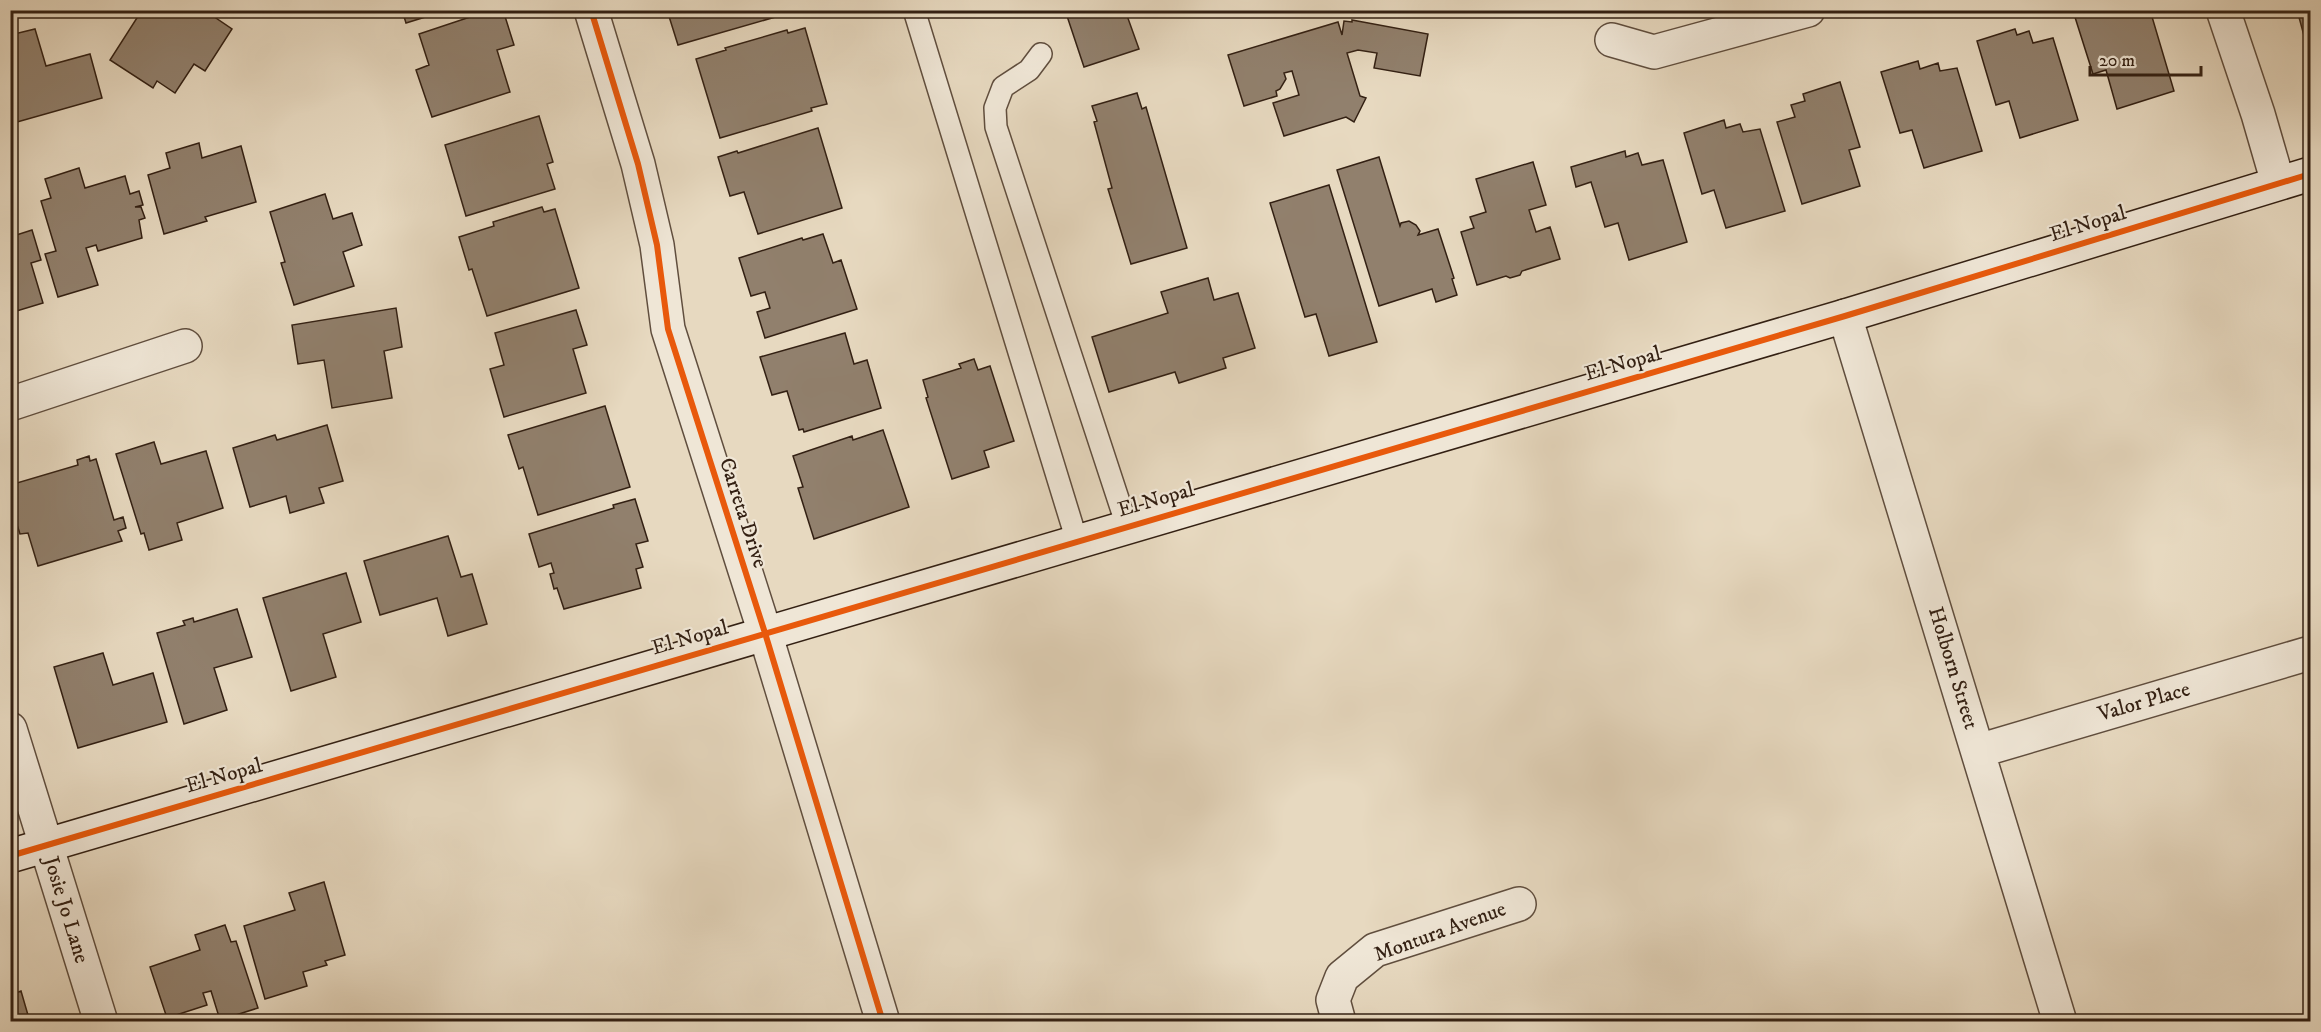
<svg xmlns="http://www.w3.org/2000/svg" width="2321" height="1032" font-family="'IM FELL DW Pica',serif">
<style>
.building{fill:#91806d;stroke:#332013;stroke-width:1.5}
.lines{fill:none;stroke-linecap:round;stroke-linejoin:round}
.service-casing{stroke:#604e3e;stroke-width:24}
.minor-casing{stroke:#604e3e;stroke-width:36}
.secondary-casing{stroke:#332013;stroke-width:36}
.service{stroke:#efe6d6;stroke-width:21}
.minor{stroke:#efe6d6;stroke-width:33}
.secondary{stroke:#efe6d6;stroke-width:33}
.cycleway-casing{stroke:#efe6d6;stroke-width:10}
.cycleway{stroke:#e8590c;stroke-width:6}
.labels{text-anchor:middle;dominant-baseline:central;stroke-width:4.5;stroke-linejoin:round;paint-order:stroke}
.street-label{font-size:21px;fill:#332013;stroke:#efe6d6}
</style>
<rect width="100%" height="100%" fill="#e7d9c0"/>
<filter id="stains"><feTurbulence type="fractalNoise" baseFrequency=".00333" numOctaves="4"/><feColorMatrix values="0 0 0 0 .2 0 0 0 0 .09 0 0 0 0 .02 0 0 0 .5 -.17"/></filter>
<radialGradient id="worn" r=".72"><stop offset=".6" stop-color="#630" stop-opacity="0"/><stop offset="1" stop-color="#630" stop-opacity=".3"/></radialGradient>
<path class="building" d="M142,10H204L232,29L205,71L194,64L175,93L157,81L153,88L110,60Z
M402,10H448L406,23Z
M491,10H503L514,45L497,50L510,92L432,117L416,70L429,65L419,34Z
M667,10H777L779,16L678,45Z
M1065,10H1125L1139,49L1084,67Z
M2081,10H2150L2174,91L2117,109L2106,70L2093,74L2074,14Z
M2297,10H2310V54H2309Z
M1352,20L1428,34L1420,76L1374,68L1377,53L1358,50L1347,53L1360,96L1366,98L1354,122L1346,117L1284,136L1273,103L1299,95L1292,71L1284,73L1286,79L1280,89L1276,91L1277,96L1244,106L1228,55L1338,22L1342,35L1344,21L1352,22Z
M805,28L827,104L811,108L812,111L720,138L696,59L726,50L725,48L787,30L788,33Z
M35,29L46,66L90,54L102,98L10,124V35Z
M2015,29L2017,35L2029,31L2033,43L2053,38L2078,120L2020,138L2009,101L1996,105L1977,41Z
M1918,61L1920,69L1938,63L1940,71L1957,68L1982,151L1924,168L1912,130L1900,133L1881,72Z
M1840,82L1860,147L1849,150L1860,186L1802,204L1777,122L1795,117L1791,105L1805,101L1803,94Z
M1137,93L1142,109L1146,107L1187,248L1131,264L1108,189L1112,188L1094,122L1097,121L1092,106Z
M539,116L553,162L547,164L555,189L466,216L445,145Z
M1724,120L1726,128L1740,124L1743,132L1760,129L1785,211L1726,228L1714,190L1702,194L1684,133Z
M818,128L842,208L758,234L744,192L730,196L718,157L737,151L738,153Z
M199,143L202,158L241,146L256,202L205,217L207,221L164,234L148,175L170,168L166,153Z
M1625,151L1626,157L1638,153L1642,165L1663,160L1687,242L1629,260L1618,223L1605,227L1591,182L1576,187L1571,167Z
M1379,157L1400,226L1401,223L1409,221L1416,225L1420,231L1418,235L1438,229L1454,278L1452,279L1457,295L1436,302L1432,289L1379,306L1337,170Z
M1533,162L1546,205L1529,210L1536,232L1550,227L1560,259L1522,271L1520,275L1510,278L1506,276L1477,285L1461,232L1474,228L1470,217L1486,212L1476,179Z
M79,168L85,188L125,176L130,194L139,191L143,205L135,207H141L145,218L139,220L142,238L98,251L96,245L86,248L98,285L58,297L45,254L56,251L41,201L51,198L45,179Z
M1329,185L1377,342L1329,356L1316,314L1305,317L1270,203Z
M325,194L333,219L352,213L362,245L343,252L354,286L294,305L281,263L285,262L270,212Z
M542,207L544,212L555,209L579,288L487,316L472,269L469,270L459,237L494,226L493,222Z
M32,230L41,260L31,263L43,303L10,313V237Z
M823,234L833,263L841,260L857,309L765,338L757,312L770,308L765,292L751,296L739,258L802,238L803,240Z
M1208,278L1214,300L1238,293L1255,348L1223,358L1226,368L1179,383L1175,372L1109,392L1092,337L1168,313L1161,292Z
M396,308L402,347L384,351L392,398L332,408L324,360L298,364L292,325Z
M576,310L587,345L573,349L586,393L504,417L490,369L504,365L495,333Z
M845,333L854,364L867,360L881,408L804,432L803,429L799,430L787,391L772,395L760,357Z
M974,359L978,370L990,366L1014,441L984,451L989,467L952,479L926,398L928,397L923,380L961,368L959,364Z
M605,406L630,487L538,515L523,467L519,469L508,435Z
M327,425L343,481L319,488L324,503L290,513L286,496L250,507L233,448L275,435L277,440Z
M883,430L909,507L814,539L798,488L803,487L793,456L852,436L853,440Z
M154,442L161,464L206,451L223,508L177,523L182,540L149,550L144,533L141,534L116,454Z
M89,456L90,461L96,459L114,520L123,517L126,528L118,531L122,541L38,566L28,533L20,534L10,502V485L78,465L77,460Z
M635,499L648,541L636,544L643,567L636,569L641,588L564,609L557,588L554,589L550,574L554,573L551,563L539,567L529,534L614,508L613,505Z
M448,536L461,577L472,574L487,624L448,636L437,598L380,615L364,561Z
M346,573L361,622L323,634L336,677L291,691L263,598Z
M237,609L252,657L214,668L227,710L184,724L157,633L185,625L183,621L193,618L194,622Z
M103,653L113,685L153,673L167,722L78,748L54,667Z
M324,882L345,955L325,961L327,965L303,972L307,986L265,999L244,926L295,910L289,893Z
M225,925L231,942L236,941L258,1008L220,1020L211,991L203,993L207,1005L167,1018L150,967L200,950L195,935Z
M21,991L30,1022H10V995Z"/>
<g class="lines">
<g class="service-casing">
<path id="service" d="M914,10L1077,541
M1041,54L1029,70L1003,87L995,108L996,127L1127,526"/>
</g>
<g class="minor-casing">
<path id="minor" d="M591,10L638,164L657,245L668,329L765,633L883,1022
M2223,10L2258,114L2278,183
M1612,40L1654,52L1808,10
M1845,316L2060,1022
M10,404L185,346
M10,729L101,1022
M1978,751L2310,653
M1339,1022L1333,1000L1342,977L1375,950L1519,904"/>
</g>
<g class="secondary-casing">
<path id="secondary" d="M10,856L1845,316L2310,174"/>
</g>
<use href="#service" class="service"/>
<use href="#minor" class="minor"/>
<use href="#secondary" class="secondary"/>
<g class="cycleway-casing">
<path id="cycleway" d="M591,10L638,164L657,245L668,329L765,633L883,1022
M10,856L1845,316L2310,174"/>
</g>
<use href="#cycleway" class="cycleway"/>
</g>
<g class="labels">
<g class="street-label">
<text transform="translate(2088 224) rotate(-17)">El Nopal</text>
<text transform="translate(1623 364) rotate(-16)">El Nopal</text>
<text transform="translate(1156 500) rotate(-16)">El Nopal</text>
<text transform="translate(743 513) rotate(72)">Carreta Drive</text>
<text transform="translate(690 638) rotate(-16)">El Nopal</text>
<text transform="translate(1953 668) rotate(73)">Holborn Street</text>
<text transform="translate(2144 702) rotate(-16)">Valor Place</text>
<text transform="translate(224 776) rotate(-16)">El Nopal</text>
<text transform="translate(66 910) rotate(73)">Josie Jo Lane</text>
<text transform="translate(1440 932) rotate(-20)">Montura Avenue</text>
</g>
</g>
<rect width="2321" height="1032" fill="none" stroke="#e7d9c0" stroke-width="36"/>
<rect x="12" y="12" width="2297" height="1008" fill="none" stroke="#332013" stroke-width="3"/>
<rect x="18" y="18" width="2285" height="996" fill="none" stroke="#332013" stroke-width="1.5"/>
<path d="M2090 66v9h111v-9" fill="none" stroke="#332013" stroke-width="3"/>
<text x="2099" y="66" font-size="18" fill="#332013" stroke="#efe6d6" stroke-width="4.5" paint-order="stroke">20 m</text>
<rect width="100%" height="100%" filter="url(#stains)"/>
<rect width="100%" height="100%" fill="url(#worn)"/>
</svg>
